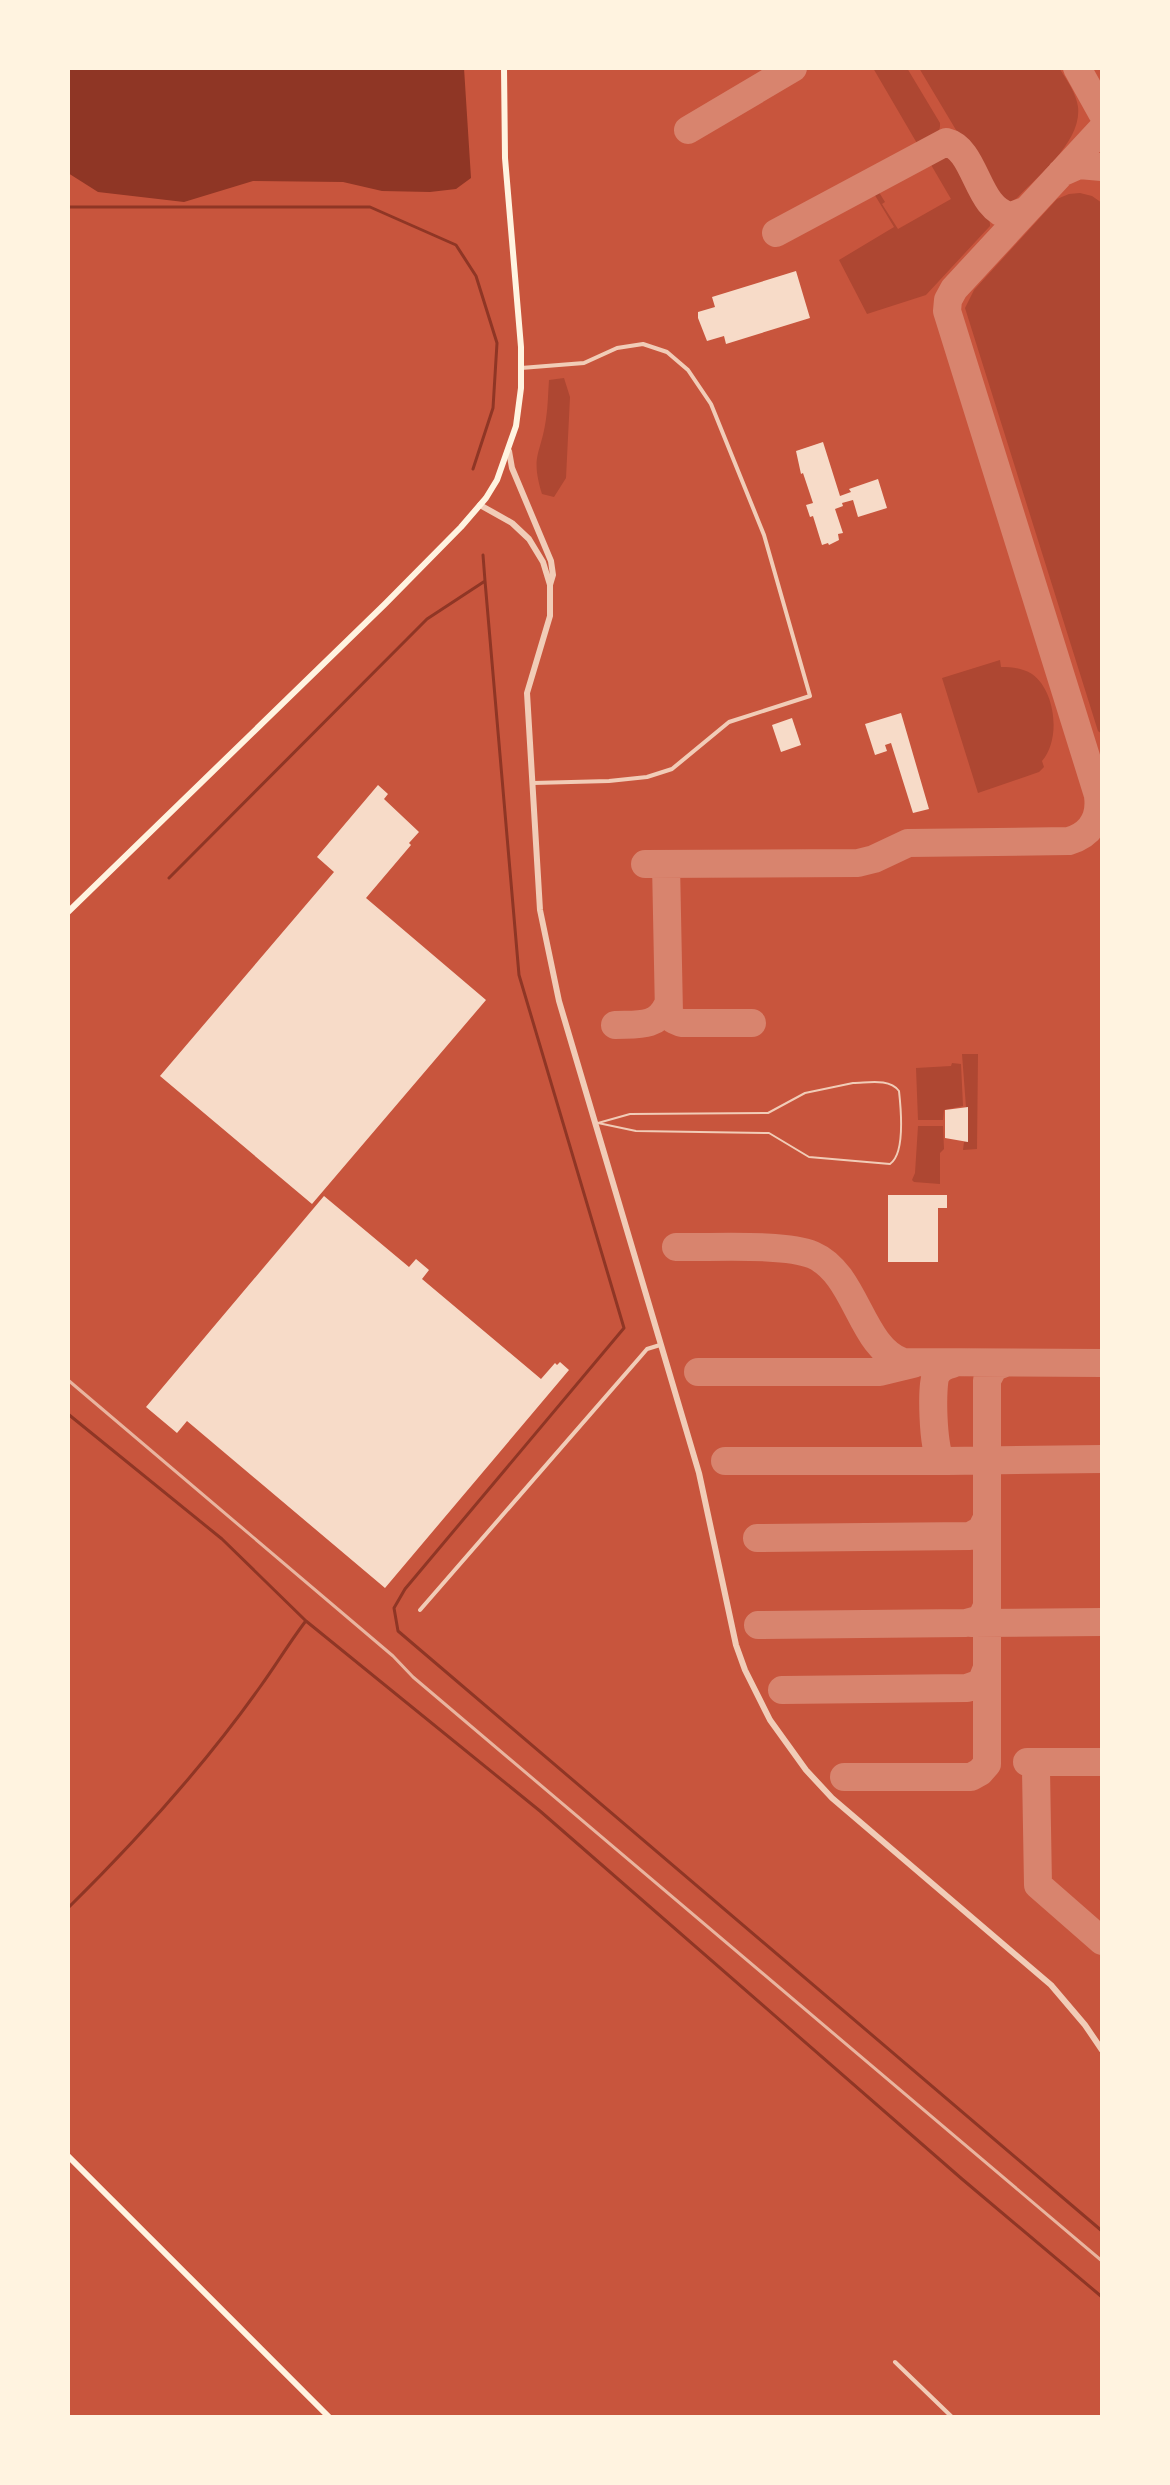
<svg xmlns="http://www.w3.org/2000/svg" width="1170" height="2485" font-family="Signika,sans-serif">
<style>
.green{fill:#ae4732}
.water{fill:#8f3625}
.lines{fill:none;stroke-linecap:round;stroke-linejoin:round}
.stream{stroke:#8f3625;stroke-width:3}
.taxiway{stroke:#d8846e;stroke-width:28}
.building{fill:#f7dbc8}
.service{stroke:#f1ccb7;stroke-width:2}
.minor{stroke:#f1ccb7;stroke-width:4}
.tertiary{stroke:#f1ccb7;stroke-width:6}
.secondary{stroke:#fff3e0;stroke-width:6}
.rail{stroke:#e9b49f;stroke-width:3}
</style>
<rect width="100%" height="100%" fill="#c8553d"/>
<path class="green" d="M873,68H907L940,123C941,137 929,140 918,145Z
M919,68H1059C1067,80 1076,93 1078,107C1082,141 1039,175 1017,198L1009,203H1002L996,197Z
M942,150L952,154C962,170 991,208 990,226L926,295L867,314L839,260L894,227L873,192L877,189L885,202L882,204L898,229L951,199L927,158Z
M1080,193L1092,196L1102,203V734L1098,731L965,308L974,290L1057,199L1069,194Z
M564,378L570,397L566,478L554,497L542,494C530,455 541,455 546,419C548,406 548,393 549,380Z
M1000,660L1001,667C1012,667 1022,668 1032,674C1056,691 1061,740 1042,761L1044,767L1039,772L978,793L942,678Z
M962,1054H978L977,1149L963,1150L964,1142H968V1107H966Z
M952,1063L961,1064L963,1106L944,1110L943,1120H918L916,1068L951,1066Z
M918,1126H943L944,1149L940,1153V1184L914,1182L912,1180L915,1173Z"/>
<path class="water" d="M68,68H464L471,178L456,189L430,192L382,191L343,182L253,181L184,202L98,192L68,173Z"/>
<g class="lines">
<path class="stream" d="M68,207H370L456,245L476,276L497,343L493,408L473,469
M485,581L519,975L624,1328L405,1589L394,1608L398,1631L1102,2231
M169,878L427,619L485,581L483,555
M68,1414L222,1539L306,1621L540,1811L962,2179L1102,2297
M68,1908C137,1840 204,1766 260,1687C276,1665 289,1643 305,1622"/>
<path class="taxiway" d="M1077,68L1102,113
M1102,129L954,289L948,300L947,311L1102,808
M688,130L793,68
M1061,173L1079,165L1102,167
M776,233L946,142C977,149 976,210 1011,216L1027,210
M645,864L858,863L874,859L908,843L1069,841C1090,835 1101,819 1098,796
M666,864L669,1014L674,1020L681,1023H752
M615,1025C636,1024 657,1028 667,1006
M676,1247C710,1248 785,1243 813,1255C857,1274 860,1347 903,1362L1102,1363
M952,1364C945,1366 940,1368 936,1375C931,1386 933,1447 940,1458L947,1461L1102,1459
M698,1372H880L913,1364
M725,1461H945
M757,1538L970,1536L981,1530L987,1518
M971,1623L1102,1622
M758,1625L966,1623L981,1619L987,1606
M782,1690L967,1688L981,1683L987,1668
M1027,1762H1102
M1045,1762L1039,1765L1036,1770L1038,1885L1102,1941
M844,1777H971L980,1772L987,1764V1380L994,1367L1005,1363"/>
</g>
<path class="building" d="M796,271L810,318L726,344L724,336L707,341L698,318V312L715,307L712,297Z
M823,442L840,496L851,492L849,489L878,479L887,508L858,517L853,500L842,503L843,506L835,509L843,533L838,534L839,540L829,545L828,543L822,545L813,516L810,517L806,505L813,503L803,473L801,474L796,451Z
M901,713L929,809L913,813L891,743L885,745L887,751L875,755L865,724Z
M792,718L801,745L781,752L772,725Z
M378,785L388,794L384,799L419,832L409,843L411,845L366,898L486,1000L312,1204L160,1076L334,872L317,857Z
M968,1107V1142L945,1138V1110Z
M888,1195H947V1208H938V1262H888Z
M324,1196L409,1267L416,1259L429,1270L422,1279L541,1379L555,1363L557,1365L560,1362L569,1370L385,1588L187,1421L177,1433L146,1407Z"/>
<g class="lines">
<path class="service" d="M853,1083C868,1083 889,1078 899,1091C901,1109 905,1154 890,1164L809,1157L769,1133L636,1131L598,1123L630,1114L768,1113L805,1093Z"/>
<path class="minor" d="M521,368L584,363L617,348L643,344L667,352L688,370L711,404L764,535L810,696L729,722L672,769L647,777L609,781L533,783
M420,1610L641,1356L647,1349L660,1345
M895,2362L952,2417"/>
<path class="tertiary" d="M509,451L512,468L551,561L553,575L550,585
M480,505L512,523L529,539L543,562L550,585V616L527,693L540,910L559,1001L699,1473L736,1645L745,1670L770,1720L806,1770L832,1798L1051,1985L1085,2025L1102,2050"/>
<path class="secondary" d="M68,912L385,604L461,527L486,498L497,480L516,426L521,388V347L505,158L504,68
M68,2156L329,2417"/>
<path class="rail" d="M68,1380L393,1656L413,1677L1102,2261"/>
</g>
<rect width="1170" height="2485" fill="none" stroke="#fff3e0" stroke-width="140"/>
</svg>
